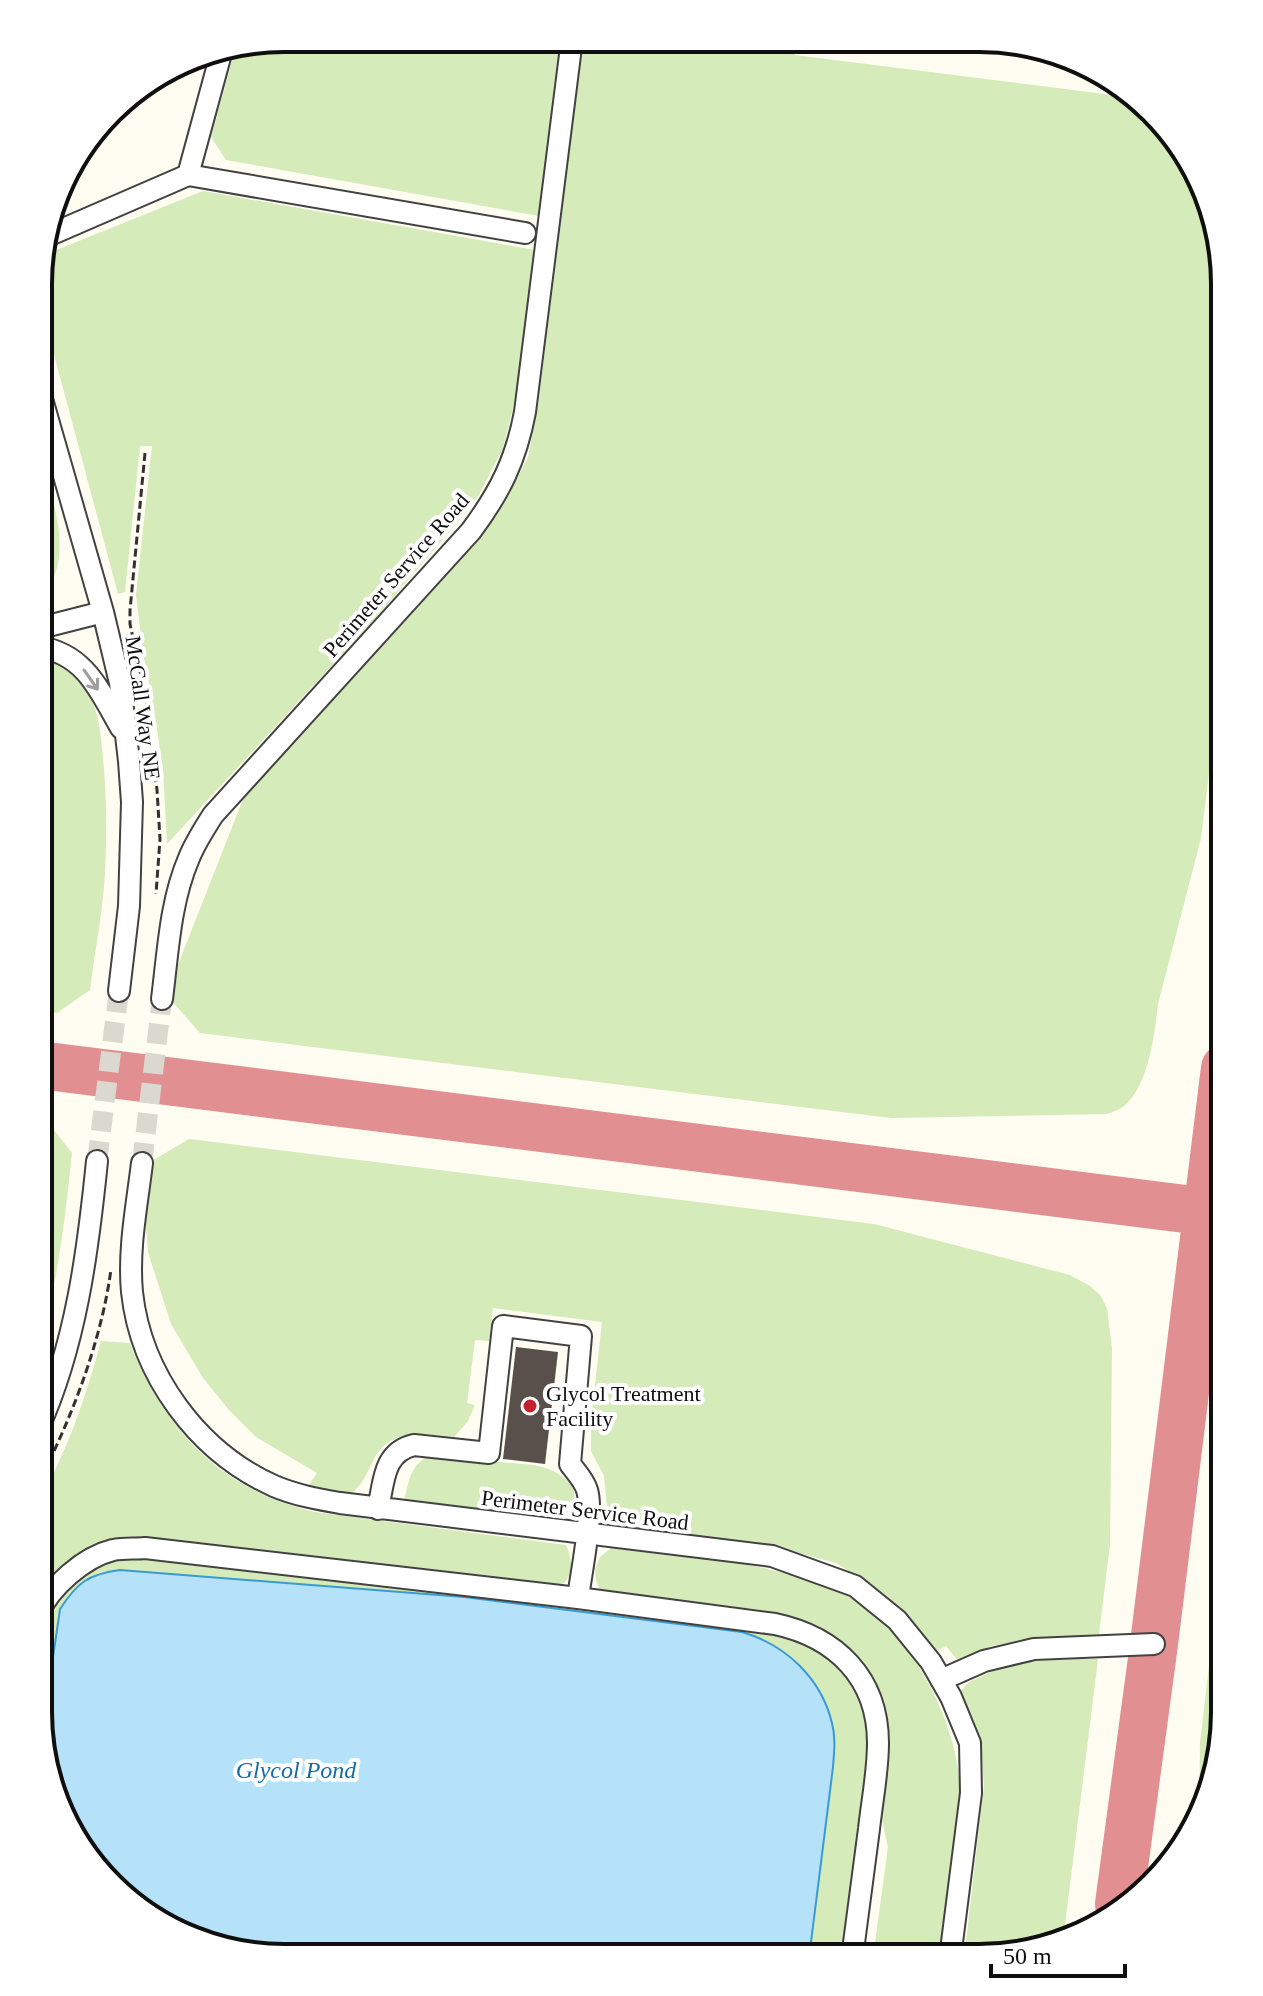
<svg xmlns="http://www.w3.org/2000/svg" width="1263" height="1996" font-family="'Times New Roman',serif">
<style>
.green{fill:#d5ebba}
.water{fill:#b5e2f8;stroke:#399bd2;stroke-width:2}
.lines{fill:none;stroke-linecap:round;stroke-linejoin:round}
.taxiway{stroke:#e28f91;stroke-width:48}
.building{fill:#59504b}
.minor-tunnel{stroke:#dbd8d0;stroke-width:20;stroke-dasharray:20 10;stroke-linecap:butt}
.minor-casing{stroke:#424242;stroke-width:24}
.path{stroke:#313131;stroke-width:3;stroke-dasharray:8 4;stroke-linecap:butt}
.minor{stroke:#fff;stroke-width:20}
.oneway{stroke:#9f9f9f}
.poi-dot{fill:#c52230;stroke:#fff;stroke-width:3}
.labels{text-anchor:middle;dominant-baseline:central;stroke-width:8;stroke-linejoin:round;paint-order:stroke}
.street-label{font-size:22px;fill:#0f0f0f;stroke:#fff}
.poi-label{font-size:22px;fill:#0f0f0f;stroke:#fff;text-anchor:start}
.water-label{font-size:24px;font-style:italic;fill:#136ca7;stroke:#fff}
.rim{fill:none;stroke:#0f0f0f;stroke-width:4}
</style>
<rect width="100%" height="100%" fill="#fffcf2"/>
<path class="green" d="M284,38L561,39L539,216L226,160L211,137L236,47Z
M583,39L796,40L795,55L1136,98L1206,189L1225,284V645L1201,838L1158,1004C1155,1033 1148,1087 1124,1106C1119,1110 1112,1112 1107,1114L891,1118L200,1033L171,1000L174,975L247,789L476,541L505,502L528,457L538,406Z
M203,191L535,250L515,401L503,448L479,495L462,517L373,621L167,844L163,769L154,709L143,653L136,595L152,446H140L125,592L118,594L40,302V273L54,251Z
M40,453C51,496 78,561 40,597Z
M39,658C59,663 78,675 88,693C99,712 101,736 103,758C107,800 107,844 104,887C101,921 94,956 90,990L57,1013L39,1011Z
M39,1120L47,1121L72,1153C65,1219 58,1283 39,1347Z
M189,1139L874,1224L1070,1275L1090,1286L1101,1296L1107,1309L1112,1348L1110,1545L1099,1634L1033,1639L991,1646L958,1661L946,1646L937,1651L917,1627L876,1588L836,1563L765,1544L618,1527L608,1517L604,1476L591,1451V1422L602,1322L493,1308L489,1341L475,1340L467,1403L475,1405L468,1421L454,1437C426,1434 391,1428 375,1457C367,1472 364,1483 351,1494L308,1486L317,1473L256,1437L229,1410L203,1378L171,1324L148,1252L145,1213L150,1162Z
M101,1341L130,1343C165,1431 221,1490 315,1512L566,1545C574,1564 575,1581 553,1589L120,1543L38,1602V1503C67,1452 86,1397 101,1341Z
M434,1453C460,1457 485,1460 511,1463C521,1464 533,1464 542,1467C572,1476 588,1496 560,1520L404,1501C410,1477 410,1464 434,1453Z
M611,1548C694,1558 820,1562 883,1621C903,1641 919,1665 932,1690C949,1725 961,1762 960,1801C960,1819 956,1837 953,1855C949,1889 945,1924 941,1958H873L888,1847L879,1807L883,1745L835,1642L611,1597L600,1590L596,1581L595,1569L600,1557Z
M1225,1549L1224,1729L1206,1806L1199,1818L1200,1743L1221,1562Z
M157,1555L797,1635L830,1653L856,1682L868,1714L870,1745L846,1958H809L833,1770L835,1740L464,1597L120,1570L100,1572L60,1609L41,1726L38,1712V1628L41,1617L59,1591L106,1561L130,1556Z
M1098,1659L1063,1941L980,1958H964L984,1786L981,1747L960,1693C966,1682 973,1680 984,1675C1021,1658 1059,1659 1098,1659Z"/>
<path class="water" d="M120,1570L464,1597L742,1632C786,1645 821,1678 832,1723C836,1738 834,1753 833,1767L809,1958L252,1956L135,1907L57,1807L42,1733L60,1609C77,1583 88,1574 120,1570Z"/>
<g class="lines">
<path class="taxiway" d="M39,1065L1225,1214
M1119,1904L1154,1644L1225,1068"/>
</g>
<path class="building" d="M516,1347L558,1352L545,1464L503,1459Z"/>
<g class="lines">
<path class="minor-tunnel" d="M97,1161L119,991
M142,1163L162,999"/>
<g class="minor-casing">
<path id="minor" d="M188,175L222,50
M45,237L188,175L525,233
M40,392L103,612L120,683L129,761L132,802L129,906L119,991
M40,628L103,612
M39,647C86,654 100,692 121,728
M162,999C168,952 170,902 189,858C195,843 204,829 213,815L471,531C500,492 516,460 525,412L572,39
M142,1163C137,1205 128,1249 132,1292C141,1375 198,1452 274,1486C295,1495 317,1499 340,1503L772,1556L855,1586L897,1620L931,1662L951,1697L970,1743L971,1793L950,1958
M38,1429C76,1345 88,1251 97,1161
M378,1509C384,1482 383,1452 414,1445L489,1453L503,1326L581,1336L570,1464C576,1472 584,1480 587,1490C594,1512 581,1573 578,1598
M38,1614C50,1587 84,1557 113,1550C124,1548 135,1549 145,1548L578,1598L775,1624C836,1637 878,1678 878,1743C878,1772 872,1801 869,1829C863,1872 858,1915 852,1958
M941,1680L984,1661L1034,1649L1154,1644"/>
</g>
<path class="path" d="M145,453L130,610V624L146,699L157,790L160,839L156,894
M38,1483C71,1421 102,1339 111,1269"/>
<use href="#minor" class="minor"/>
</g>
<defs><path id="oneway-shaft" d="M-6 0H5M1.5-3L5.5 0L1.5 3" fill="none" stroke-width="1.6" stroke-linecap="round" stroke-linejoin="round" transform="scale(2)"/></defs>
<use class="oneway" href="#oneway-shaft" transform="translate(91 680) rotate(55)"/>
<circle class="poi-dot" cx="530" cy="1406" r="8"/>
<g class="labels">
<g class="street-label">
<text transform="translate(396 575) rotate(-49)">Perimeter Service Road</text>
<text transform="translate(143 708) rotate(82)">McCall Way NE</text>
<text transform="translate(585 1510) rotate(7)">Perimeter Service Road</text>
</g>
<g class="poi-label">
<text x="546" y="1393">Glycol Treatment<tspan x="546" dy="25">Facility</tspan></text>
</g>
<g class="water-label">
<text x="296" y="1770">Glycol Pond</text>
</g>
</g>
<path d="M0 0H1263V1996H0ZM284 52H979A232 232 0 0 1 1211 284V1712A232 232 0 0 1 979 1944H284A232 232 0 0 1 52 1712V284A232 232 0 0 1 284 52Z" fill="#fff" fill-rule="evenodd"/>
<path class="rim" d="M284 52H979A232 232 0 0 1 1211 284V1712A232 232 0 0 1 979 1944H284A232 232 0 0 1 52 1712V284A232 232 0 0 1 284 52Z"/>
<path d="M991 1964v12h134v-12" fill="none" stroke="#0f0f0f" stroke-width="4"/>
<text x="1003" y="1964" font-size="24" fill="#0f0f0f" stroke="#ffffff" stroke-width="6" paint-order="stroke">50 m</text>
</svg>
